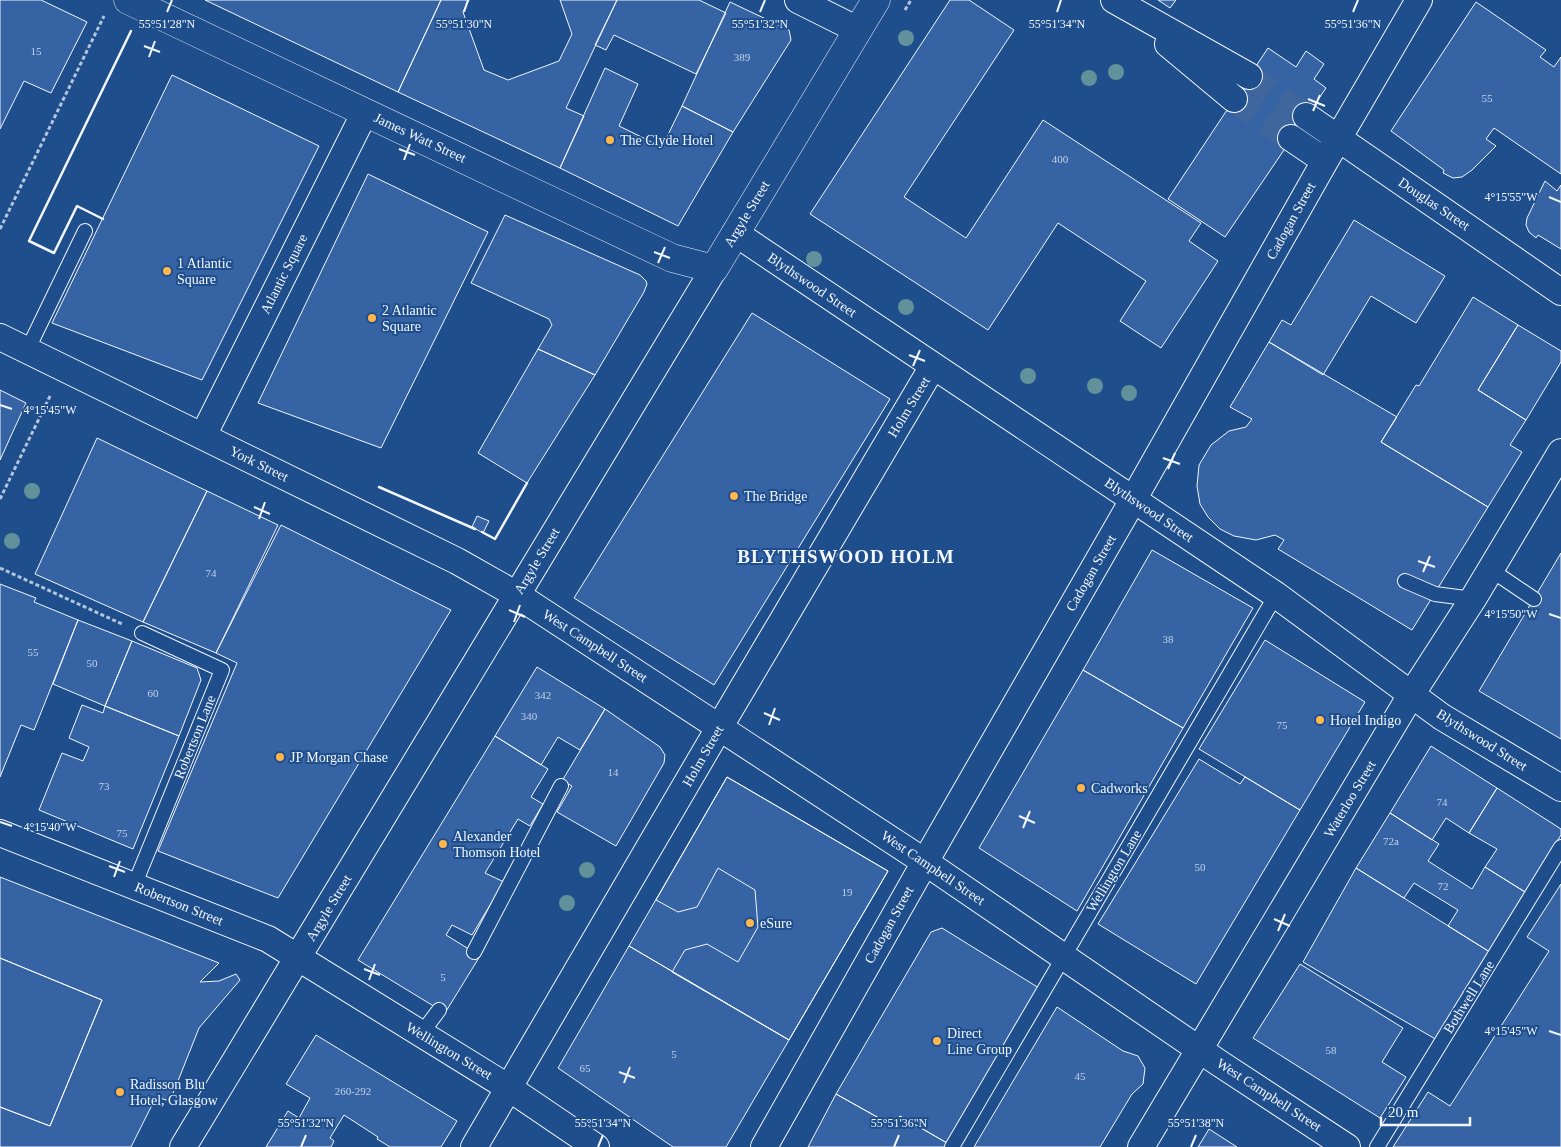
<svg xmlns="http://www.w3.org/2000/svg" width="1561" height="1147" font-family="Georgia,serif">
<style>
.building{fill:#3563a3;stroke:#f2f6ff}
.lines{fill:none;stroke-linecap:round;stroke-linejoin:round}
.street-tunnel{stroke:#3f679d;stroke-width:26;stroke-dasharray:26 13;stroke-linecap:butt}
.lane-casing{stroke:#f2f6ff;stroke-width:16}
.street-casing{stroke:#f2f6ff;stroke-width:28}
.primary-casing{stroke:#f2f6ff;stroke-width:29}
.path{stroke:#b3c4dc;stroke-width:3;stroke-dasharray:4 2.5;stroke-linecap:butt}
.lane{stroke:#1f4e8c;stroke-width:14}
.street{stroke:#1f4e8c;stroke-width:26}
.primary{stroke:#1f4e8c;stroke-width:28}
.wall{stroke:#f2f6ff;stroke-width:2.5}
.tree{fill:#61919a}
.ticks{fill:none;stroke:#f2f6ff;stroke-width:2}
.poi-dot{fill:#ffb74d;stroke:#1f4e8c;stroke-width:2}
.labels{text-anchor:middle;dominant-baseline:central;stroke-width:4;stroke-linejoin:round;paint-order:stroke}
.number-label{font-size:11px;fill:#c3d1e8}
.street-label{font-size:14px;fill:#f2f6ff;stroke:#1f4e8c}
.poi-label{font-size:14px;fill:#f2f6ff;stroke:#1f4e8c;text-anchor:start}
.district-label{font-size:19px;font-weight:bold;letter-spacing:1px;fill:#f2f6ff;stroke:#1f4e8c}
.ticks-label{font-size:12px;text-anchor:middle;fill:#f2f6ff;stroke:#1f4e8c;stroke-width:4;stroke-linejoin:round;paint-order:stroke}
</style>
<rect width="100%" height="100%" fill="#1f4e8c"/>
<path class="building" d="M0,0H41L87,22L51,93L24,81L0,129Z
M205,0H441L398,92Z
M441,0H469L463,12L484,70L508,80L559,61L572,34L560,0H617L566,108L584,116L560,168L398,92Z
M617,0H699L726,13L696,74L614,35L606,50L595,45Z
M950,0H969L1014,30L904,197L966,238L1043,120L1201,223L1189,241L1218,261L1161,348L1120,321L1146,281L1058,223L988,330L810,214Z
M1158,0H1176L1170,8Z
M730,2L789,30L791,40L733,132L682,106Z
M1476,2L1546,50L1540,57L1554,67L1561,57V174L1494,128L1486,139L1496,146L1472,170L1462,177L1453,178L1443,173L1444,170L1391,131Z
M1268,48L1296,67L1306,51L1324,64L1314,79L1326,88L1225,237L1168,199Z
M605,68L638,84L619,126L662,147L682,106L733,132L678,226L560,168Z
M172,75L319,146L202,380L52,323Z
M368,174L488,232L381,448L258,403Z
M1545,181L1557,191L1561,185V249L1538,235L1536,238L1529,232L1526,225L1527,218Z
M505,215L640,275L646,281L647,284L644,292L595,375L538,349L552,325L549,319L471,283Z
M1354,220L1445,276L1416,323L1371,296L1323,375L1269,342L1282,320L1291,325Z
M1473,297L1518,325L1478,390L1526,420L1510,445L1522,452L1488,507L1381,442L1416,385L1419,386Z
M752,313L890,399L714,685L574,598Z
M1518,325L1561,351V362L1526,420L1478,390Z
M1269,342L1397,417L1381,442L1488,507L1412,630L1278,549L1284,540L1275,535L1256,540L1234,536L1220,529L1208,517L1200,504L1197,486L1199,465L1211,445L1229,431L1246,427L1252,419L1230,407Z
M538,349L595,375L527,483L478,453Z
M0,390L26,403L0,460Z
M97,438L207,491L143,622L35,574Z
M207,491L278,525L216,653L143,622Z
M477,516L489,521L483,533L472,527Z
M281,525L451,610L278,898L158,851L237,663L216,653Z
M1152,550L1253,608L1183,728L1083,670Z
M1561,553V739L1479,691Z
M0,584L36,598L34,602L78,620L34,730L21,725L0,777Z
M78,620L132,641L105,706L53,684Z
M1265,640L1365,702L1300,810L1199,749Z
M132,641L197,668L201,680L179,736L105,706Z
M537,667L605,709L580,750L558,737L541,765L495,736Z
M1083,670L1183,728L1077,911L979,848Z
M82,705L103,713L105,706L179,736L133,849L39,810L62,753L83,761L89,747L69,738Z
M605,709L660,747L665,755L664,763L616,846L557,812L572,786L562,781Z
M495,736L548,769L531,797L543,804L530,826L518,819L485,873L504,882L472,935L452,925L446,935L480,956L445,1013L358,960Z
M1431,746L1497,788L1469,833L1446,818L1432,840L1390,813Z
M1199,759L1240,784L1245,777L1300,810L1196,984L1098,924Z
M727,777L888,871L789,1040L629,946Z
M727,777L888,871L789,1040L672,972L685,950L707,944L738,962L758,927L755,890L718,868L697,907L678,912L656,900Z
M1497,788L1561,829V835L1525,892L1485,867L1497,849L1469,833Z
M1390,813L1439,844L1428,861L1472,889L1485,867L1530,895L1493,954L1448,926L1458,910L1414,883L1404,898L1356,868Z
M1356,868L1493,954L1437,1040L1303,962Z
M0,877L219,963L200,982L219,981L236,974L240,980L199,1028L170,1101L156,1097L131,1147H0V1107L50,1126L102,1000L0,958Z
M1561,884V1147H1393L1428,1092L1450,1106L1549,951L1527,937Z
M942,928L1039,988L947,1143L900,1116L895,1127L836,1094L931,932Z
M629,946L789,1040L726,1147H673L558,1068Z
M0,958L102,1000L50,1126L0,1107Z
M1300,964L1403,1028L1382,1062L1406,1077L1380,1118L1253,1038Z
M1057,1007L1123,1051L1138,1056L1145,1068L1143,1084L1132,1094L1100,1147H974Z
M316,1035L457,1121L441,1147H390L377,1139L378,1137L344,1115L330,1138L334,1141L331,1147H266L288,1111L299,1118L310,1098L286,1084Z
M836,1094L895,1127L900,1116L947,1143L945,1147H808Z
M1209,1129L1237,1147H1198Z"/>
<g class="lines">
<path class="street-tunnel" d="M1249,76L1306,116
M1234,99L1291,138"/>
<g class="lane-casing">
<path id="lane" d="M27,351L85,231
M1491,570L1534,599
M1405,581L1435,594L1473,599
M134,886L222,670L142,633
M474,952L561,786
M421,1034L439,1010
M952,1147L1276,595
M1377,1147L1561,847"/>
</g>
<g class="street-casing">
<path id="street" d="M798,0L858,30
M1114,0L1249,76
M1168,44L1234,99
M1306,116L1561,292
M1291,138L1325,161
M735,233L1276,595L1442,717L1561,788
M0,337L457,561L517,595L925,862L1219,1063L1347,1147
M203,436L365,112
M0,833L268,939L509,1088L596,1147
M183,1147L714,269
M474,1147L719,728L933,366
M764,1147L925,862L1133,500L1325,161L1419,0
M1141,1147L1411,695L1473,599L1561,452"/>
</g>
<g class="primary-casing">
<path id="primary" d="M128,0L672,258L714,269L876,0"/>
</g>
<path class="path" d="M905,10L911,0
M0,229L104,16
M0,499L51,394
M0,568L122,624"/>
<use href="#lane" class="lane"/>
<use href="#street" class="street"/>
<use href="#primary" class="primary"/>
<path class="wall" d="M103,219L77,206L54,253L29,241L131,31
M379,487L475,529
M482,532L495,539L527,483"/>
</g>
<g class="tree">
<circle cx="906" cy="38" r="8"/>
<circle cx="1116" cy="72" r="8"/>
<circle cx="1089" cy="78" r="8"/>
<circle cx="814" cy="259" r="8"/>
<circle cx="906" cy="307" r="8"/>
<circle cx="1028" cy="376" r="8"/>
<circle cx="1095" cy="386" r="8"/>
<circle cx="1129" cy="393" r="8"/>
<circle cx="32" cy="491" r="8"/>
<circle cx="12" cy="541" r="8"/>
<circle cx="587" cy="870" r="8"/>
<circle cx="567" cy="903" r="8"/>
</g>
<path class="ticks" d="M167,12L172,0M464,12L468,0M760,12L765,0M1057,12L1061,0M1353,12L1358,0M144,46L160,52M149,57L155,41M1308,99L1325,106M1313,111L1320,95M399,149L415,155M404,160L410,144M1549,197L1561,202M654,252L670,258M658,263L665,247M909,355L925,361M913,366L920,350M0,405L12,409M1163,458L1180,464M1168,469L1175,453M254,507L270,514M259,519L265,502M1418,561L1435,567M1423,572L1430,556M509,610L525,617M1549,614L1561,618M514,622L520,605M764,713L780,720M769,725L775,708M1019,816L1035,823M0,822L12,826M1023,828L1030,811M109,866L125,872M114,877L120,861M1274,919L1290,926M1278,931L1285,914M364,969L380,975M369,980L375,964M1549,1031L1561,1035M619,1072L635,1078M624,1083L630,1067M301,1147L306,1135M598,1147L603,1135M894,1147L899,1135M1191,1147L1196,1135"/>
<g class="poi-dot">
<circle cx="610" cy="140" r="5"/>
<circle cx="167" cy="271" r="5"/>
<circle cx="372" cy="318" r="5"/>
<circle cx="734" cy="496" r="5"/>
<circle cx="1320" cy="720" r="5"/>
<circle cx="280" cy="757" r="5"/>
<circle cx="1081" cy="788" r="5"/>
<circle cx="443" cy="844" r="5"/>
<circle cx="750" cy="923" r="5"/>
<circle cx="937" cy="1041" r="5"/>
<circle cx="120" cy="1092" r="5"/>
</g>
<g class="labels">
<g class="number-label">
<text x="36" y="51">15</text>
<text x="742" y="57">389</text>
<text x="1487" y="98">55</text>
<text x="1060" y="159">400</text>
<text x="211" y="573">74</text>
<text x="1168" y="639">38</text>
<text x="33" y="652">55</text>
<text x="92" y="663">50</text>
<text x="153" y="693">60</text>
<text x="543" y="695">342</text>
<text x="529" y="716">340</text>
<text x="1282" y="725">75</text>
<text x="613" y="772">14</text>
<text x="104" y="786">73</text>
<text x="1442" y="802">74</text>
<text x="122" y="833">75</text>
<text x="1391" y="841">72a</text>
<text x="1200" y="867">50</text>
<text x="1443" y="886">72</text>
<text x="847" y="892">19</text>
<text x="443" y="977">5</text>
<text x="1331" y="1050">58</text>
<text x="674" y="1054">5</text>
<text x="585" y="1068">65</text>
<text x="1080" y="1076">45</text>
<text x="353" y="1091">260-292</text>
</g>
<g class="street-label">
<text transform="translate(420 138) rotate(25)">James Watt Street</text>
<text transform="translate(1434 204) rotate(34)">Douglas Street</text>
<text transform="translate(747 214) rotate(-59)">Argyle Street</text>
<text transform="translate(1291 221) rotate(-61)">Cadogan Street</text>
<text transform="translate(284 274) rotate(-63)">Atlantic Square</text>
<text transform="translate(812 285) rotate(34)">Blythswood Street</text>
<text transform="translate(909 407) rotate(-59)">Holm Street</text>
<text transform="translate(259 464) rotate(26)">York Street</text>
<text transform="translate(1149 510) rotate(34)">Blythswood Street</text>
<text transform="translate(537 561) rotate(-59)">Argyle Street</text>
<text transform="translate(1091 573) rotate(-60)">Cadogan Street</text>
<text transform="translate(595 646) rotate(33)">West Campbell Street</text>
<text transform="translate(195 737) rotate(-68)">Robertson Lane</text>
<text transform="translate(1482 740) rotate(32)">Blythswood Street</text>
<text transform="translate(703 756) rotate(-60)">Holm Street</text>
<text transform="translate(1350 799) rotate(-59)">Waterloo Street</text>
<text transform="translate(933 868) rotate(34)">West Campbell Street</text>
<text transform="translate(1114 871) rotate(-59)">Wellington Lane</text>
<text transform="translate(179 904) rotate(22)">Robertson Street</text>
<text transform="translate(329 908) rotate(-59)">Argyle Street</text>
<text transform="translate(889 925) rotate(-61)">Cadogan Street</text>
<text transform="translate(1469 997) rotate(-58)">Bothwell Lane</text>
<text transform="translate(449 1051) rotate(31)">Wellington Street</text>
<text transform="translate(1269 1095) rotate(33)">West Campbell Street</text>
</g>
<g class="poi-label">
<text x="620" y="140">The Clyde Hotel</text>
<text x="177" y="263">1 Atlantic<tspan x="177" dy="16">Square</tspan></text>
<text x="382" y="310">2 Atlantic<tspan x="382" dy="16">Square</tspan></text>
<text x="744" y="496">The Bridge</text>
<text x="1330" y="720">Hotel Indigo</text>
<text x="290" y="757">JP Morgan Chase</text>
<text x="1091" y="788">Cadworks</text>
<text x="453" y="836">Alexander<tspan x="453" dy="16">Thomson Hotel</tspan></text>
<text x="760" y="923">eSure</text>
<text x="947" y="1033">Direct<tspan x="947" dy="16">Line Group</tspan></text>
<text x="130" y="1084">Radisson Blu<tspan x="130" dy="16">Hotel, Glasgow</tspan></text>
</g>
<g class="district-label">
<text x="846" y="556">BLYTHSWOOD HOLM</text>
</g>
</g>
<g class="ticks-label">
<text x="167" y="28">55°51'28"N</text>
<text x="464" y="28">55°51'30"N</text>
<text x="760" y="28">55°51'32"N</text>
<text x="1057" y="28">55°51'34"N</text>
<text x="1353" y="28">55°51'36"N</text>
<text x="1511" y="201">4°15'55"W</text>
<text x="50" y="414">4°15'45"W</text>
<text x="1511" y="618">4°15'50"W</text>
<text x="50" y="831">4°15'40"W</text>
<text x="1511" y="1035">4°15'45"W</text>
<text x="306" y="1127">55°51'32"N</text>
<text x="603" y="1127">55°51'34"N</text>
<text x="899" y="1127">55°51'36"N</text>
<text x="1196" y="1127">55°51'38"N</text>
</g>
<path d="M1381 1117v8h89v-8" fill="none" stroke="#f2f6ff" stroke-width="2.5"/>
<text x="1388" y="1117" font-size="15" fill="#f2f6ff" stroke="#1f4e8c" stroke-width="4" paint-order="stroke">20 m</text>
</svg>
